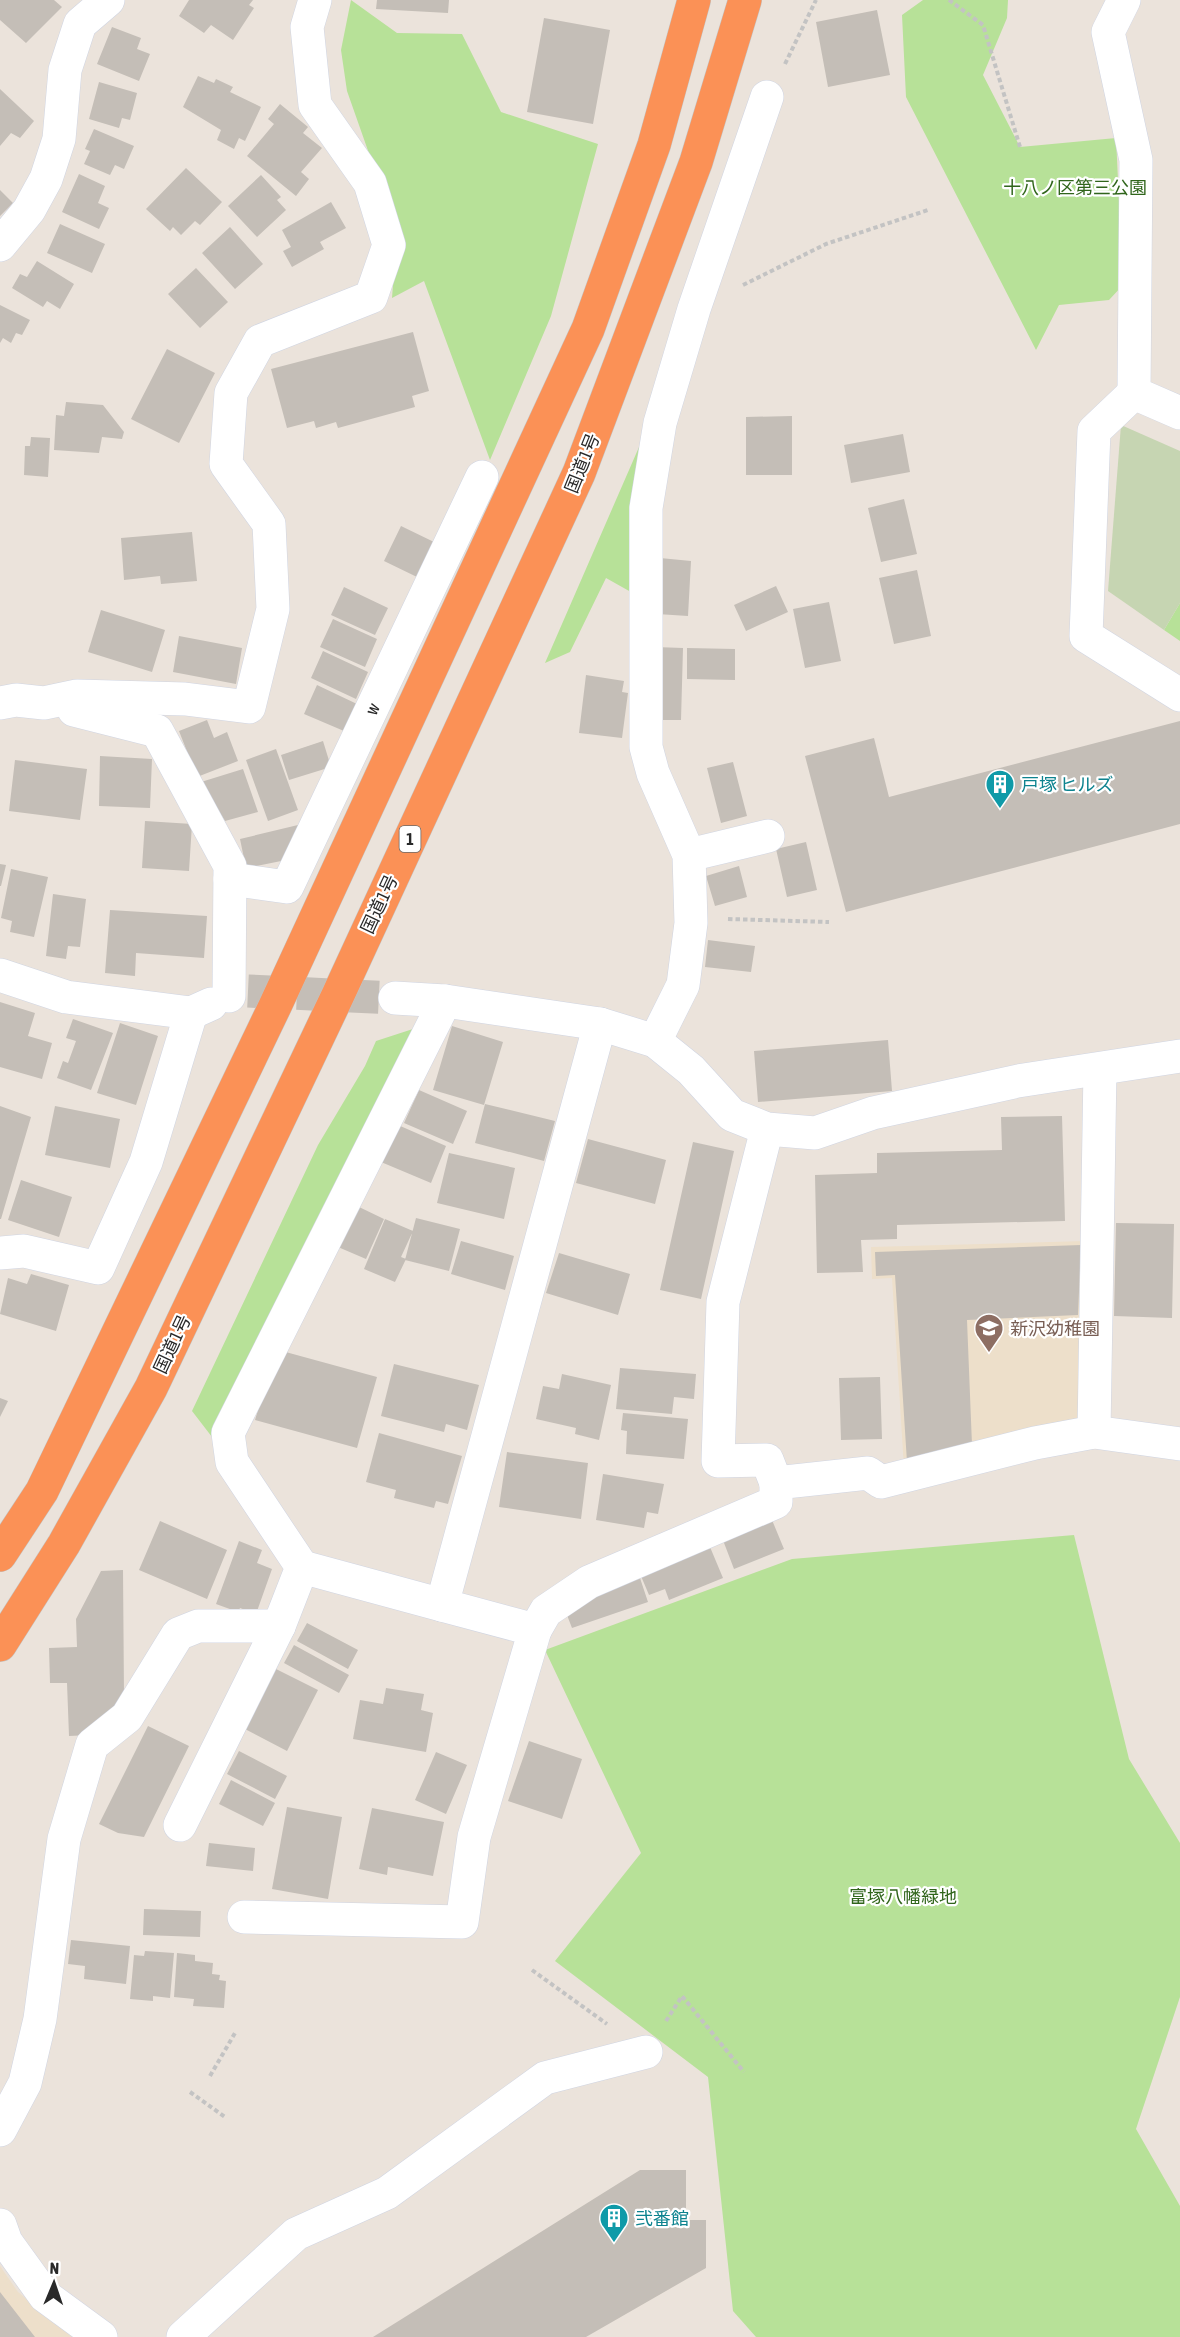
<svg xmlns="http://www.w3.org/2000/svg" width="1180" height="2337" font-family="'Asap Condensed','Noto Sans JP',sans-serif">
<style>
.education{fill:#eddfca}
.green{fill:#b7e198}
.cemetery{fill:#c6d5b2}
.building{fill:#c4beb7}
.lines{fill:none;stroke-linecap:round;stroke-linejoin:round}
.minor-tunnel{stroke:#c4beb7;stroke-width:33;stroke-dasharray:33 16;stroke-linecap:butt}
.minor-casing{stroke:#d0d5e2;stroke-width:34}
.highway-casing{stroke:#c3c3c3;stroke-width:34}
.path{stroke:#c3c3c3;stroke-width:4;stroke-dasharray:4.5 3;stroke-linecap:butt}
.minor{stroke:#fff;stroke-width:33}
.highway{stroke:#fb9156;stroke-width:33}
.labels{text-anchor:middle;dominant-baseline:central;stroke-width:4.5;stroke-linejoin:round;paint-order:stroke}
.shield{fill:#fff;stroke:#696969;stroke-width:1.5}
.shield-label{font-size:16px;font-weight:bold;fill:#292929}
.park-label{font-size:18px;fill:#30651b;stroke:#fff}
.street-label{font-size:18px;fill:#292929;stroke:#fff}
.culture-label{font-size:18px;fill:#0d838f;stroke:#fff;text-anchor:start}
.education-label{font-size:18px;fill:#785e54;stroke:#fff;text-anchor:start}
</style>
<rect width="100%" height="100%" fill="#ebe3db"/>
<path class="education" d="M1085,1241L1079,1426L904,1468L892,1278L872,1279L871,1247Z
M0,2266L18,2292L72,2337H0Z"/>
<path class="green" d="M351,0L397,33L462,34L501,112L598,144L551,316L490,460L424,281L392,298L397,233L347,91L341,50Z
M923,0H1008L1007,18L983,75L1020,147L1116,138L1123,285L1109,300L1059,305L1036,350L906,97L902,15Z
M646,431L638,596L606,578L570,652L545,663Z
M1180,603V641L1164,630Z
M419,1027L212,1437L192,1411L318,1145L365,1066L376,1041Z
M1074,1535L1129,1759L1180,1843V1997L1136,2129L1180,2206V2337H756L733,2311L708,2077L555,1961L641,1853L545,1650L792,1559Z"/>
<path class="cemetery" d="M1121,425L1180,451V603L1164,630L1108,591Z"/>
<path class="building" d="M0,0H54L62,7L26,43L0,20Z
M189,0H253L249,5L254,8L233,40L211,25L204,33L179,16Z
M377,0H449L448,13L376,9Z
M877,10L890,75L828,87L816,22Z
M544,18L610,30L593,124L527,112Z
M112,27L141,38L137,49L150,54L139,81L97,64Z
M198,76L214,83L216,79L233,87L230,92L261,107L245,141L239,138L234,149L217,140L221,130L183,107Z
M99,82L137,93L130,120L122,118L119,128L89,119Z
M0,89L34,121L20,138L11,133L0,146Z
M280,104L308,127L303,133L322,148L301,172L309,179L296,196L247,156L274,124L268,119Z
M94,129L134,146L124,169L115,165L110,175L84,164L90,151L85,149Z
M186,168L222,202L200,225L195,221L181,235L173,227L170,231L146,209Z
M79,174L105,186L98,203L109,208L99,229L62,212Z
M261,175L281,197L277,200L286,210L257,237L228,206Z
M0,190L13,203L0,216Z
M331,202L346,228L320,242L324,249L292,267L283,251L291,247L282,230Z
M60,224L105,244L92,273L47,253Z
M230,227L263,264L235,289L202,253Z
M37,261L74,284L60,309L47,301L43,307L12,288L20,274L27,277Z
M196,268L228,302L200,328L168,294Z
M0,305L30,320L22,335L16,333L11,343L3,338L0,343Z
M413,332L429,391L412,396L415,407L338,428L336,422L316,428L314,421L287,428L271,369Z
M167,349L215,373L179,443L131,419Z
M66,402L103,405L124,432L122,439L102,437L99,453L54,450L56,415L64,416Z
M792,416V475H746V417Z
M903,434L910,472L851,483L844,445Z
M31,437L50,438L48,477L24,475L25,446H30Z
M904,499L917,554L881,562L868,508Z
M401,526L434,542L417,577L384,561Z
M192,532L197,581L161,584L160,576L124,580L121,538Z
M660,558L691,561L688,616L657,614Z
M917,570L931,636L894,644L879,578Z
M776,586L788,612L746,631L734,605Z
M344,587L388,608L375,635L331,615Z
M829,602L841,661L805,668L793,609Z
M101,610L165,630L152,672L88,652Z
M333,619L377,639L365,667L320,647Z
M179,636L242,648L236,684L173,672Z
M655,647L683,648L681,720H654Z
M687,648L735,649V680L687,679Z
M323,651L368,672L356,699L311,678Z
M586,675L624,681L622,692L628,693L622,738L579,733Z
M317,685L357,704L344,731L304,714Z
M207,720L214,738L227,732L238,761L197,777L179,731Z
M1180,721V824L846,912L805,756L874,738L889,797Z
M323,741L331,767L289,780L281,755Z
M276,749L298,810L268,821L246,760Z
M100,756L152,759L150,808L99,806Z
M15,760L87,769L80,820L9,811Z
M733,762L747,816L721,823L707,768Z
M243,769L258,812L225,821L201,782Z
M145,821L192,824L189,871L142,868Z
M298,825V839L286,860L246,868L240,839Z
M806,842L817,890L787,897L776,849Z
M0,864L6,865L1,886H0Z
M739,866L747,897L715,906L706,876Z
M11,869L48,877L34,937L10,932L12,921L1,918Z
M53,894L86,899L80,947L68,946L66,959L46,956Z
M110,910L207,916L204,958L136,953L135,976L105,973Z
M708,940L755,946L751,972L705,967Z
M0,1002L35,1013L28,1036L52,1043L42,1079L0,1067Z
M73,1019L113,1033L91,1090L57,1078L63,1061L68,1063L76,1041L66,1038Z
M120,1023L158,1036L136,1105L97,1093Z
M452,1026L503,1042L484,1105L433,1090Z
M888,1040L892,1091L758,1102L754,1051Z
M419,1090L467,1111L453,1144L404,1123Z
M485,1104L555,1121L544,1161L475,1143Z
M0,1106L31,1117L1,1219H0Z
M55,1106L120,1119L110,1168L45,1155Z
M1062,1116L1065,1221L897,1225V1239L861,1240L863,1272L817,1273L815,1175L877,1173V1153L1002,1150L1001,1117Z
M398,1125L446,1146L431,1183L381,1162Z
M588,1139L666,1160L655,1204L576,1183Z
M693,1142L734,1151L701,1299L660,1290Z
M449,1153L515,1168L504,1219L437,1203Z
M21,1180L72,1197L59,1237L8,1220Z
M357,1206L384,1219L366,1259L338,1247Z
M416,1218L460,1229L449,1271L405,1260Z
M385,1219L413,1231L401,1257L406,1259L395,1282L364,1269Z
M1116,1223L1174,1224L1172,1318L1114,1316Z
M461,1241L514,1256L505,1290L451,1274Z
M1081,1245L1078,1315L967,1320L972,1445L907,1462L895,1275L876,1276L875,1252Z
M559,1253L630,1274L618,1315L546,1293Z
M31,1274L69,1285L56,1331L0,1314L8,1278L27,1284Z
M282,1351L377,1377L357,1448L255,1420L269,1374Z
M394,1364L479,1385L467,1430L446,1424L444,1432L381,1416Z
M620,1368L696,1374L694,1399L674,1397L672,1414L616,1409Z
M562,1374L611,1385L599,1440L575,1434L576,1428L536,1419L543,1386L559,1389Z
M880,1377L882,1439L841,1440L839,1378Z
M0,1398L8,1401L0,1417Z
M623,1413L688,1419L684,1459L626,1454L627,1431L621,1430Z
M379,1433L462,1456L448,1504L436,1501L434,1508L394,1498L396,1490L366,1482Z
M507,1452L588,1463L581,1519L499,1507Z
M603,1474L664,1484L658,1514L647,1512L644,1528L596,1520Z
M772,1520L784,1549L734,1569L721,1535Z
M160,1521L227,1550L207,1599L139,1570Z
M239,1541L262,1550L257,1563L272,1569L256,1614L240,1608L238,1612L216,1604Z
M710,1547L723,1578L669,1600L665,1589L649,1595L641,1576Z
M123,1570L124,1696L90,1735L69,1736L67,1683H50L49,1648L77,1647L76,1619L101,1571Z
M640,1578L648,1602L572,1628L565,1610L582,1598Z
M307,1623L358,1650L348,1669L297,1641Z
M294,1645L349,1675L339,1693L284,1663Z
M274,1668L318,1690L287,1751L243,1728Z
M386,1688L424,1694L421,1710L433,1713L426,1752L353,1739L360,1700L383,1704Z
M148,1726L189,1746L144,1837L118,1833L99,1824Z
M529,1741L582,1759L562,1819L508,1801Z
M239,1751L287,1776L275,1799L227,1774Z
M436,1752L467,1765L446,1814L415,1800Z
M231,1780L275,1803L263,1826L219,1804Z
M287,1807L342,1817L328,1899L272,1889Z
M372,1808L444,1822L433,1876L388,1867L387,1875L359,1869Z
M209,1843L255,1848L253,1871L206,1866Z
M144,1909L201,1911L200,1937L143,1935Z
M71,1940L130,1946L126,1984L84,1979L85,1966L68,1964Z
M145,1951L174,1953L170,1998L153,1996V2001L130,1999L134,1955L144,1956Z
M177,1953L195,1955V1961L213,1963L212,1974L220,1975L219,1980L226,1981L224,2008L193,2006L194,1999L174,1997Z
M640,2170H686V2220H706V2268L586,2337H373Z
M0,2292L35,2337H0Z"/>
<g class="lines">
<path class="minor-tunnel" d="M248,991L395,998"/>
<g class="minor-casing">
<g id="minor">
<path d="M1124,0L1108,32L1136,160L1134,393L1180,413"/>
<path d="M0,245L29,210L46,179L59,139L65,70L80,24L108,0"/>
<path d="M1134,393L1094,431L1086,636L1180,695"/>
<path d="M0,703L16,700L44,703L77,696L185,699L249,707L273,609L269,524L226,464L231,393L260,341L371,297L389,245L370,183L315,105L307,27L315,0"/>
<path d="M74,710L157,731L230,866L229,996"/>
<path d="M689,855L768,836"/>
<path id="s1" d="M230,879L287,887L482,477"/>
<path d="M0,975L66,997L191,1013L211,1004"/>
<path d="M395,998L445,1001L600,1024L655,1041L691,1070L732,1115L767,1129L815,1133L873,1113L1018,1081L1180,1056"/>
<path d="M655,1041L683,985L691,923L689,855L653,773L646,747V508L660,423L694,309L767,97"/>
<path d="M767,1129L723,1302L718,1461L767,1460L776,1483"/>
<path d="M0,1253L24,1251L98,1268L146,1162L191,1013"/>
<path d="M1094,1432L1100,1069"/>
<path d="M302,1567L442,1605"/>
<path d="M535,1630L546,1611L589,1582L776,1502V1483L868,1473L881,1482L1035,1443L1094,1432L1180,1444"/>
<path d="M180,1825L279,1626L302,1567L232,1462L228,1433L445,1001"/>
<path d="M244,1917L462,1922L474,1837L535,1630L442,1605L600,1024"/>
<path d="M0,2130L25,2083L40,2019L64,1839L92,1745L127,1717L178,1634L198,1626H279"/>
<path d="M0,2225L6,2242L45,2296L101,2337"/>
<path d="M183,2337L296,2234L387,2193L545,2078L646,2052"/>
</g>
</g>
<g class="highway-casing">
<path id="highway" d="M0,1555L42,1491L276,1004L588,329L654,145L694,0
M0,1645L64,1544L151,1388L338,995L579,473L696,162L745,0"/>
</g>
<path class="path" d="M949,0L983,25L1020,147
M785,64L816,0
M743,285L826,244L928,210
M728,919L829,922
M532,1970L607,2024
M666,2021L682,1996L744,2072
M210,2076L235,2033
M190,2092L225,2117"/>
<use href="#minor" class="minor"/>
<use href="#highway" class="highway"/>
</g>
<defs>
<g id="building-pin" transform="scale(1.5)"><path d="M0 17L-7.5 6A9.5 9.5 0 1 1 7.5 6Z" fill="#0f9aa8" stroke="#fff"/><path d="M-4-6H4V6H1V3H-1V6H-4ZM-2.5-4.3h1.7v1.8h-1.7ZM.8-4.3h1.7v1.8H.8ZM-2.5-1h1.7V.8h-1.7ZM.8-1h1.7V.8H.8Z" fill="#fff"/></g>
<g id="school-pin" transform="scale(1.5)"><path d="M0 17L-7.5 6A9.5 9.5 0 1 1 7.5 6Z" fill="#8d6e63" stroke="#fff"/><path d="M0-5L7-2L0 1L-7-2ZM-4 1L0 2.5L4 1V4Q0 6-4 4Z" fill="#fff"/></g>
</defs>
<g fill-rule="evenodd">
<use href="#building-pin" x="1000" y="784"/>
<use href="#school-pin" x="989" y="1328"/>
<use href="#building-pin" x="614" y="2218"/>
</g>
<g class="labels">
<rect class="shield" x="399.5" y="826" width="21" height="26" rx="4.5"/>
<g class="shield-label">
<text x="410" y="839">1</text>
</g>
<g class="park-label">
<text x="1075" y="187">十八ノ区第三公園</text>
<text x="903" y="1896">富塚八幡緑地</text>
</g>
<g class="street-label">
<text transform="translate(582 463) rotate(-68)">国道1号</text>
<text stroke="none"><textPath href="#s1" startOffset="255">w</textPath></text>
<text transform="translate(379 904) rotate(-65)">国道1号</text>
<text transform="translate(172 1344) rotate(-65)">国道1号</text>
</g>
<g class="culture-label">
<text x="1021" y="784">戸塚 ヒルズ</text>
<text x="635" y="2218">弐番館</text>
</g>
<g class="education-label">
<text x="1010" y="1328">新沢幼稚園</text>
</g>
</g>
<g transform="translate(54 2283) rotate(2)" stroke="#ffffff" stroke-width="4.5" paint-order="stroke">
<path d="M0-4.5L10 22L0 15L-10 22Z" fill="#292929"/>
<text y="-9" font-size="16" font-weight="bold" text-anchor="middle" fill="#292929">N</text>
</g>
</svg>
